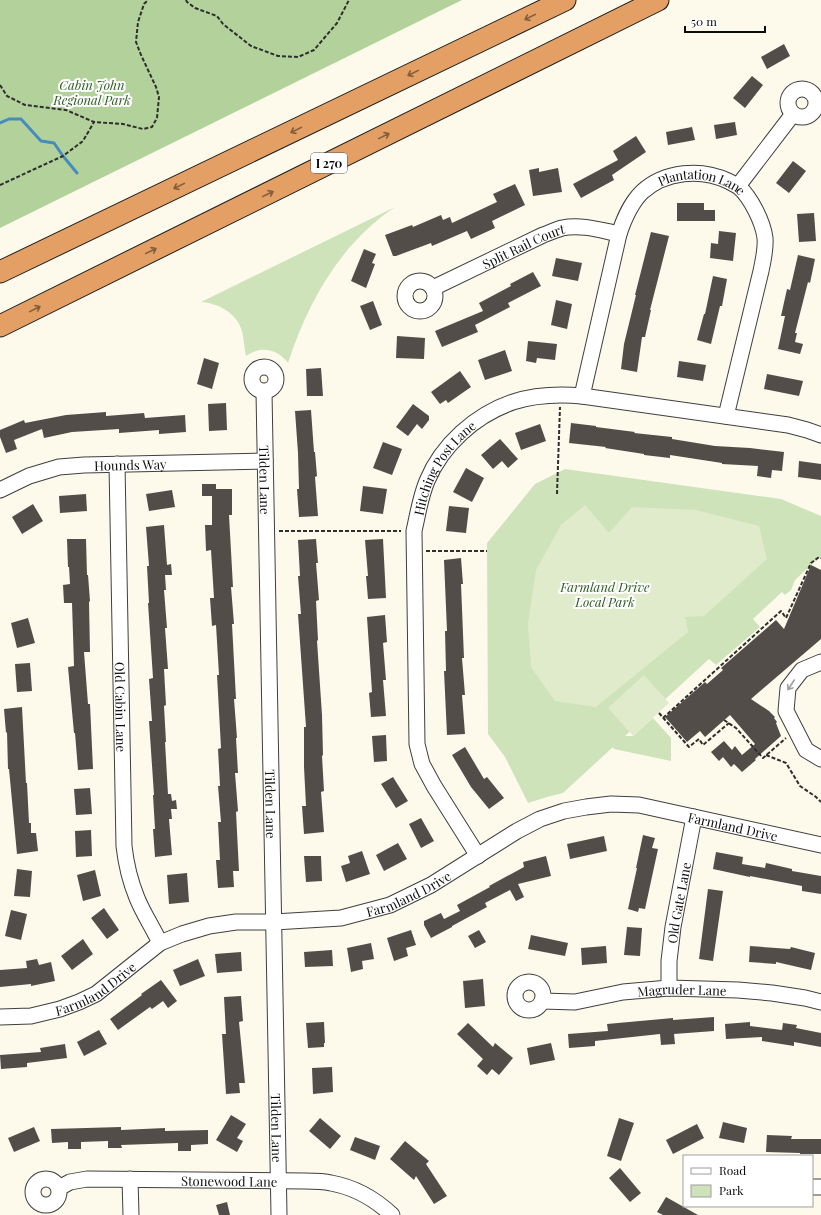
<svg xmlns="http://www.w3.org/2000/svg" width="821" height="1215" font-family="'Playfair Display',serif">
<style>
.green{fill:#cfe3ba}
.forest{fill:#b3d29b}
.pitch{fill:#e0ebcb}
.lines{fill:none;stroke-linecap:round;stroke-linejoin:round}
.stream{stroke:#468cbd;stroke-width:3}
.building{fill:#534d49}
.minor-casing{stroke:#3f3f3f;stroke-width:17}
.highway-casing{stroke:#1d1d1d;stroke-width:23}
.path{stroke:#2e2e2e;stroke-width:2;stroke-dasharray:4 2;stroke-linecap:butt}
.minor{stroke:#fff;stroke-width:15}
.highway{stroke:#e4a064;stroke-width:21}
.oneway{stroke:#835d3c}
.oneway2{stroke:#9e9e9e}
.labels{text-anchor:middle;dominant-baseline:central;stroke-width:4;stroke-linejoin:round;paint-order:stroke}
.shield{fill:#fff;stroke:#555;stroke-width:1}
.shield-label{font-size:12px;font-weight:bold;fill:#0c0c0c}
.park-label{font-size:13px;font-style:italic;fill:#2f5b24;stroke:#fff}
.street-label{font-size:13px;fill:#0c0c0c;stroke:#fff}
</style>
<rect width="100%" height="100%" fill="#fdfaec"/>
<path class="green" d="M395,207C340,244 308,302 288,363C278,349 261,345 246,356C244,348 244,339 242,331C237,313 218,303 201,302Z
M565,469L781,499L821,516V556L795,580L791,590L785,595L782,592L753,619L760,627L716,665L709,659L625,736H633L653,718L671,738V761L614,749L613,747L563,793L547,797L528,803L505,757L488,734L487,543L535,484Z"/>
<path class="forest" d="M0,0H462L0,228Z"/>
<path class="pitch" d="M585,505L609,533L632,507L696,510L759,526L767,559L704,616L684,617L686,619L688,632L596,707L555,701L531,667L528,623L536,570L561,525Z
M644,675L669,703L633,736L608,708Z"/>
<g class="lines">
<path class="stream" d="M0,123L9,119H21L41,141L54,143L63,156L77,173"/>
</g>
<path class="building" d="M784,44L790,56L767,69L761,57Z
M752,76L763,85L745,108L733,98Z
M735,122L737,135L716,139L714,125Z
M692,127L695,140L668,145L666,132Z
M636,136L646,152L612,175L614,180L581,198L573,184L618,160L613,151Z
M793,161L806,171L789,193L776,183Z
M539,168V172L558,168L562,192L533,196L529,170Z
M515,184L525,205L492,221L495,228L471,239L467,231L432,246L431,243L396,256H393L385,235L412,225L413,227L441,215L443,220L450,217L452,223L497,202L493,194Z
M677,203H704V210H715V221H677Z
M814,213L816,241L799,242L797,214Z
M719,231L736,233L733,261L710,258L711,243L718,244Z
M651,232L669,236L650,310H651L645,337H642L637,372L621,369L624,344L636,295H635Z
M364,249L376,254L372,263L375,264L366,288L351,281Z
M798,255L815,259L810,283L808,282L795,333H797L795,342L803,344L800,354L778,349L785,316H781L787,289L790,290Z
M556,258L582,263L578,281L552,276Z
M533,272L541,286L508,303L510,307L475,325L478,332L442,347L435,331L483,311L479,303L511,286L510,284Z
M713,276L727,279L722,306H720L711,344L697,340L704,314H705Z
M556,300L572,304L567,329L551,325Z
M373,301L382,325L370,330L360,306Z
M397,336L425,338L424,359L396,358Z
M528,341L557,344L555,360L537,358L536,363L526,361Z
M505,350L512,371L485,380L478,360Z
M204,358L219,363L212,389L197,384Z
M679,361L706,365L703,381L677,377Z
M321,368L323,396H307L306,369Z
M460,371L471,387L448,403L446,400L440,404L431,392Z
M767,374L803,381L799,396L764,389Z
M226,403L227,430L209,431L208,404Z
M413,404L429,416V420L422,429L417,424L408,436L396,427Z
M311,410L314,452H315L317,476L315,477L318,516L299,517L297,489H299L298,453L295,411Z
M106,412V416L144,413L145,418L185,415L186,432L159,434V430L119,433V429L72,432L44,438L42,429L14,440L17,449L6,453L0,437V430L24,420L25,423L66,415Z
M571,423L596,426V427L635,432L634,433L672,437V439L715,446L750,448L784,452L782,471L772,470L771,478L757,476L758,466L722,464V463L670,455V458L644,455V454L605,448L606,447L569,443Z
M540,424L546,441L521,450L515,433Z
M500,439L518,459L508,468L502,461L493,469L481,455Z
M383,442L402,449L392,475L373,468Z
M799,461L821,464V480L798,477Z
M466,468L484,478L472,502L453,492Z
M202,484H216V489H232V515H229L233,587H231L234,624H232L236,699H234L237,738H236L238,773H235L238,811L236,812L239,871H233L234,887L218,888L216,860H220L218,822H221L218,786H220L218,749L221,748L217,675H219L216,625L212,626L210,598H214L211,550L206,551L205,525H212V496H202Z
M363,486L387,489L383,514L360,511Z
M172,490L175,507L149,511L146,494Z
M86,494L87,511L60,513L59,496Z
M33,504L43,521L22,534L12,517Z
M449,506L469,508L466,533L446,531Z
M164,525L167,565L171,564L172,575H165L166,590H164L167,628H165L168,669H164L166,705L164,706L166,742H165L168,794H171L172,801L176,800L177,809H171L172,819H169L172,855L155,857L153,829H155L153,795H154L149,721H152L149,679L153,678L148,603H149L147,566H149L146,527Z
M67,539H86L87,575H88L90,601L89,602L90,652H84L88,704H90L93,769L78,770L75,733H74L68,667L74,666L72,603H64L63,585L70,584L69,567H68Z
M316,539L318,563H316L319,600L316,601L318,640L317,641L322,715L323,755L322,756L324,791L321,792L324,832L304,834L302,806H306L304,767V727H306L298,614H301L298,576H300L298,540Z
M383,539L386,598L368,599L366,576H368L365,540Z
M461,558L463,584H461L464,658H462L465,695H462L465,734L447,735L444,671H446L445,631H447L444,560Z
M811,565L821,570V639L751,699L769,711L775,717L774,718L777,722L776,723L781,736L755,759L756,760L742,772L734,764L731,767L723,757L719,761L711,752L724,741L732,750L735,746L742,755L755,744L730,715L705,737L700,731L687,742L665,717L705,682L707,684L723,670L721,668L776,620L784,629Z
M385,615L387,642L383,643L386,680H383L386,716L371,717L369,693L372,692L367,617Z
M28,618L35,643L17,648L11,623Z
M30,663L32,691L17,692L15,664Z
M22,707L26,783H27L29,823H31V833H36L38,851L17,854L9,769H8L7,732L6,733L4,709Z
M386,735L387,761L374,762L372,736Z
M465,747L484,779L487,777L504,798L489,809L471,787L452,755Z
M393,777L408,801L396,808L381,784Z
M90,788L92,814L76,815L74,789Z
M421,818L434,841L421,848L409,824Z
M91,830L92,856L76,857L75,831Z
M643,835L655,838L652,848L658,849L645,909L639,908L638,912L628,909L637,868H636Z
M604,836L607,851L570,859L567,844Z
M398,843L407,859L384,871L376,855Z
M362,851L370,874L346,882L341,866L350,863L348,856Z
M716,852L743,857L742,864L765,868L766,863L792,869V871L821,876V894L802,891V886L750,876V877L713,869Z
M304,856H321L322,881L306,882Z
M546,856L551,876L518,884L524,897L516,901L510,890L485,903L487,907L452,926V927L431,938L424,925V921L441,913L444,919L460,911L457,905L490,887L489,886L524,867L523,862Z
M17,869L32,871L30,897L14,896Z
M95,870L101,896L83,901L77,875Z
M187,873L189,902L169,904L167,875Z
M708,889L723,891L713,961L699,959Z
M104,908L119,930L107,939L91,918Z
M11,910L27,914L21,940L5,936Z
M627,927L642,928L640,956L624,955Z
M411,930L416,945L406,948L408,956L394,961L387,938Z
M479,930L486,942L475,948L468,936Z
M531,935L568,943L565,956L528,949Z
M83,939L93,954L72,970L61,956Z
M371,943L374,959L362,961L363,969L351,972L347,948Z
M606,946L607,963L582,965L581,948Z
M750,946L790,949L791,947L815,953L811,970L776,962V964L749,962Z
M332,950L333,966L305,967L304,952Z
M241,952L242,971L217,973L215,954Z
M37,959L39,965L51,962L55,981L31,986V984L0,987V970L27,968L26,961Z
M198,959L205,976L180,986L173,970Z
M483,979L485,1006L465,1008L463,981Z
M161,980L177,1001L168,1008L163,1001L152,1009L150,1007L118,1030L110,1019L142,995L141,994Z
M241,996L243,1021L239,1022L245,1083H239L240,1093L226,1094L222,1034H226L224,997Z
M714,1017V1031L674,1034L675,1044L661,1045L660,1034L595,1041V1046L569,1048L568,1034L608,1031L607,1024L673,1018V1020Z
M324,1022L325,1043H324V1047L308,1048L306,1023Z
M750,1022V1026L782,1030L783,1023L797,1025L796,1028L821,1033V1047L794,1042V1046L762,1041V1037L726,1039L725,1024Z
M468,1023L493,1047L495,1043L513,1058L499,1075L492,1069L487,1075L477,1066L483,1059L457,1034Z
M99,1030L107,1044L84,1056L77,1042Z
M551,1043L555,1060L530,1065L527,1048Z
M65,1044L67,1058L27,1063V1067L1,1069L0,1055L41,1052L40,1048Z
M332,1067L333,1092L313,1094L312,1068Z
M231,1115L246,1124L237,1138L243,1141L237,1152L216,1140Z
M320,1118L341,1136L330,1149L309,1131Z
M619,1118L634,1123L621,1161L607,1156Z
M723,1122L747,1128L744,1143L719,1138Z
M697,1124L704,1138L673,1154L666,1140Z
M34,1127L40,1141L14,1152L8,1138Z
M121,1127V1130L165,1128V1131L208,1130V1144L191,1145V1151H178V1143L121,1145L122,1148H108V1141L81,1142V1149H68V1142L52,1143L51,1129Z
M767,1135L792,1136L791,1139H821V1154H800V1153L766,1152Z
M355,1137L380,1146L375,1160L350,1150Z
M405,1141L429,1161L426,1164L447,1196L434,1204L416,1176L414,1180L390,1159Z
M620,1168L641,1193L630,1202L609,1178Z
M666,1197L698,1215H663L657,1212Z
M227,1202L230,1215H219L216,1205Z"/>
<g class="lines">
<g class="minor-casing">
<g id="minor">
<circle cx="802" cy="103" r="14"/>
<path d="M738,186L793,114"/>
<circle cx="420" cy="296" r="15"/>
<path id="s1" d="M433,288L543,235C549,233 555,230 562,228C581,224 600,230 619,234"/>
<circle cx="264" cy="379" r="12"/>
<path id="s2" d="M264,392L279,1215"/>
<path id="s3" d="M582,396L619,234C624,219 630,204 642,192C665,171 701,168 728,181C732,183 736,185 739,187C751,198 763,222 765,238C766,249 763,261 761,271L726,416"/>
<path id="s4" d="M117,464L124,846C126,864 130,881 137,898C143,913 153,928 160,943"/>
<path id="s5" d="M0,490L29,476L59,467L84,465L265,461"/>
<path d="M821,662L802,670L788,688L786,711L806,750L821,759"/>
<path id="s6" d="M478,856L434,786L422,764L417,744L414,531C418,514 420,498 427,481C442,445 475,415 513,402C535,395 559,394 582,396L788,425L807,430L821,435"/>
<circle cx="529" cy="996" r="14"/>
<path id="s7" d="M669,988V961L673,927L694,817"/>
<path id="s8" d="M542,1001L575,1002L623,992L669,988L738,990L772,993L805,998L821,1002"/>
<path id="s9" d="M0,1017L31,1016L60,1009L79,1002L96,994L160,943L182,934L209,926L236,922H274L341,918L390,905L431,885L517,831L540,819L564,811L586,807L611,804L639,805L821,845"/>
<circle cx="46" cy="1192" r="13"/>
<path d="M130,1179L131,1215"/>
<path d="M812,1187H821"/>
<path id="s10" d="M59,1188L70,1182L87,1179L305,1181C313,1181 323,1181 331,1183C353,1187 375,1199 392,1215"/>
</g>
</g>
<g class="highway-casing">
<path id="highway" d="M0,272L565,0
M0,326L658,0"/>
</g>
<path class="path" d="M186,0L187,2L195,8L217,16L223,24L251,46L278,56L298,57L314,50L337,23L349,0
M0,85L7,96L25,105L66,110L94,122L123,124L143,129L152,127L157,118L159,97L156,87L141,55L136,42L138,22L144,4L148,0
M0,185L63,156L83,141L94,122
M557,494L560,407
M279,531H401
M426,551H487
M659,713L689,747L699,739L703,745L729,723
M663,718L781,611L786,618L811,563L819,557L821,558
M724,720L736,728L763,758L786,738
M766,755L786,763L800,786L816,797L821,802"/>
<use href="#minor" class="minor"/>
<use href="#highway" class="highway"/>
</g>
<defs><path id="oneway-shaft" d="M-6 0H5M1.5-3L5.5 0L1.5 3" fill="none" stroke-width="1.6" stroke-linecap="round" stroke-linejoin="round"/></defs>
<g class="oneway">
<use href="#oneway-shaft" transform="translate(530 17) rotate(154)"/>
<use href="#oneway-shaft" transform="translate(413 73) rotate(154)"/>
<use href="#oneway-shaft" transform="translate(296 130) rotate(154)"/>
<use href="#oneway-shaft" transform="translate(384 136) rotate(-26)"/>
<use href="#oneway-shaft" transform="translate(179 186) rotate(154)"/>
<use href="#oneway-shaft" transform="translate(268 194) rotate(-26)"/>
<use href="#oneway-shaft" transform="translate(151 251) rotate(-26)"/>
<use href="#oneway-shaft" transform="translate(35 309) rotate(-26)"/>
</g>
<use class="oneway2" href="#oneway-shaft" transform="translate(791 685) rotate(123)"/>
<g class="labels">
<rect class="shield" x="311" y="153" width="36" height="20" rx="3"/>
<g class="shield-label">
<text x="329" y="163">I 270</text>
</g>
<g class="park-label">
<text x="92" y="84">Cabin John<tspan x="92" dy="15">Regional Park</tspan></text>
<text x="605" y="586">Farmland Drive<tspan x="605" dy="15">Local Park</tspan></text>
</g>
<g class="street-label">
<text stroke="none"><textPath href="#s3" startOffset="280">Plantation Lane</textPath></text>
<text stroke="none"><textPath href="#s1" startOffset="100">Split Rail Court</textPath></text>
<text stroke="none"><textPath href="#s5" startOffset="135">Hounds Way</textPath></text>
<text stroke="none"><textPath href="#s6" startOffset="413">Hitching Post Lane</textPath></text>
<text stroke="none"><textPath href="#s2" startOffset="88">Tilden Lane</textPath></text>
<text stroke="none"><textPath href="#s4" startOffset="243">Old Cabin Lane</textPath></text>
<text stroke="none"><textPath href="#s2" startOffset="412">Tilden Lane</textPath></text>
<text stroke="none"><textPath href="#s9" startOffset="787">Farmland Drive</textPath></text>
<text stroke="none"><textPath href="#s9" startOffset="438">Farmland Drive</textPath></text>
<text stroke="none"><textPath href="#s7" startOffset="86">Old Gate Lane</textPath></text>
<text stroke="none"><textPath href="#s9" startOffset="102">Farmland Drive</textPath></text>
<text stroke="none"><textPath href="#s8" startOffset="141">Magruder Lane</textPath></text>
<text stroke="none"><textPath href="#s2" startOffset="736">Tilden Lane</textPath></text>
<text stroke="none"><textPath href="#s10" startOffset="172">Stonewood Lane</textPath></text>
</g>
</g>
<rect x="683" y="1155" width="130" height="52" fill="#ffffff" stroke="#9e9e9e"/>
<rect x="691" y="1168" width="20" height="6" fill="#ffffff" stroke="#9e9e9e"/>
<text x="719" y="1175" font-size="12" fill="#0c0c0c">Road</text>
<rect x="691" y="1185" width="20" height="12" fill="#cfe3ba" stroke="#9e9e9e"/>
<text x="719" y="1195" font-size="12" fill="#0c0c0c">Park</text>
<path d="M685 26v6h80v-6" fill="none" stroke="#0c0c0c" stroke-width="2"/>
<text x="691" y="26" font-size="12" fill="#0c0c0c" stroke="#ffffff" stroke-width="3" paint-order="stroke">50 m</text>
</svg>
